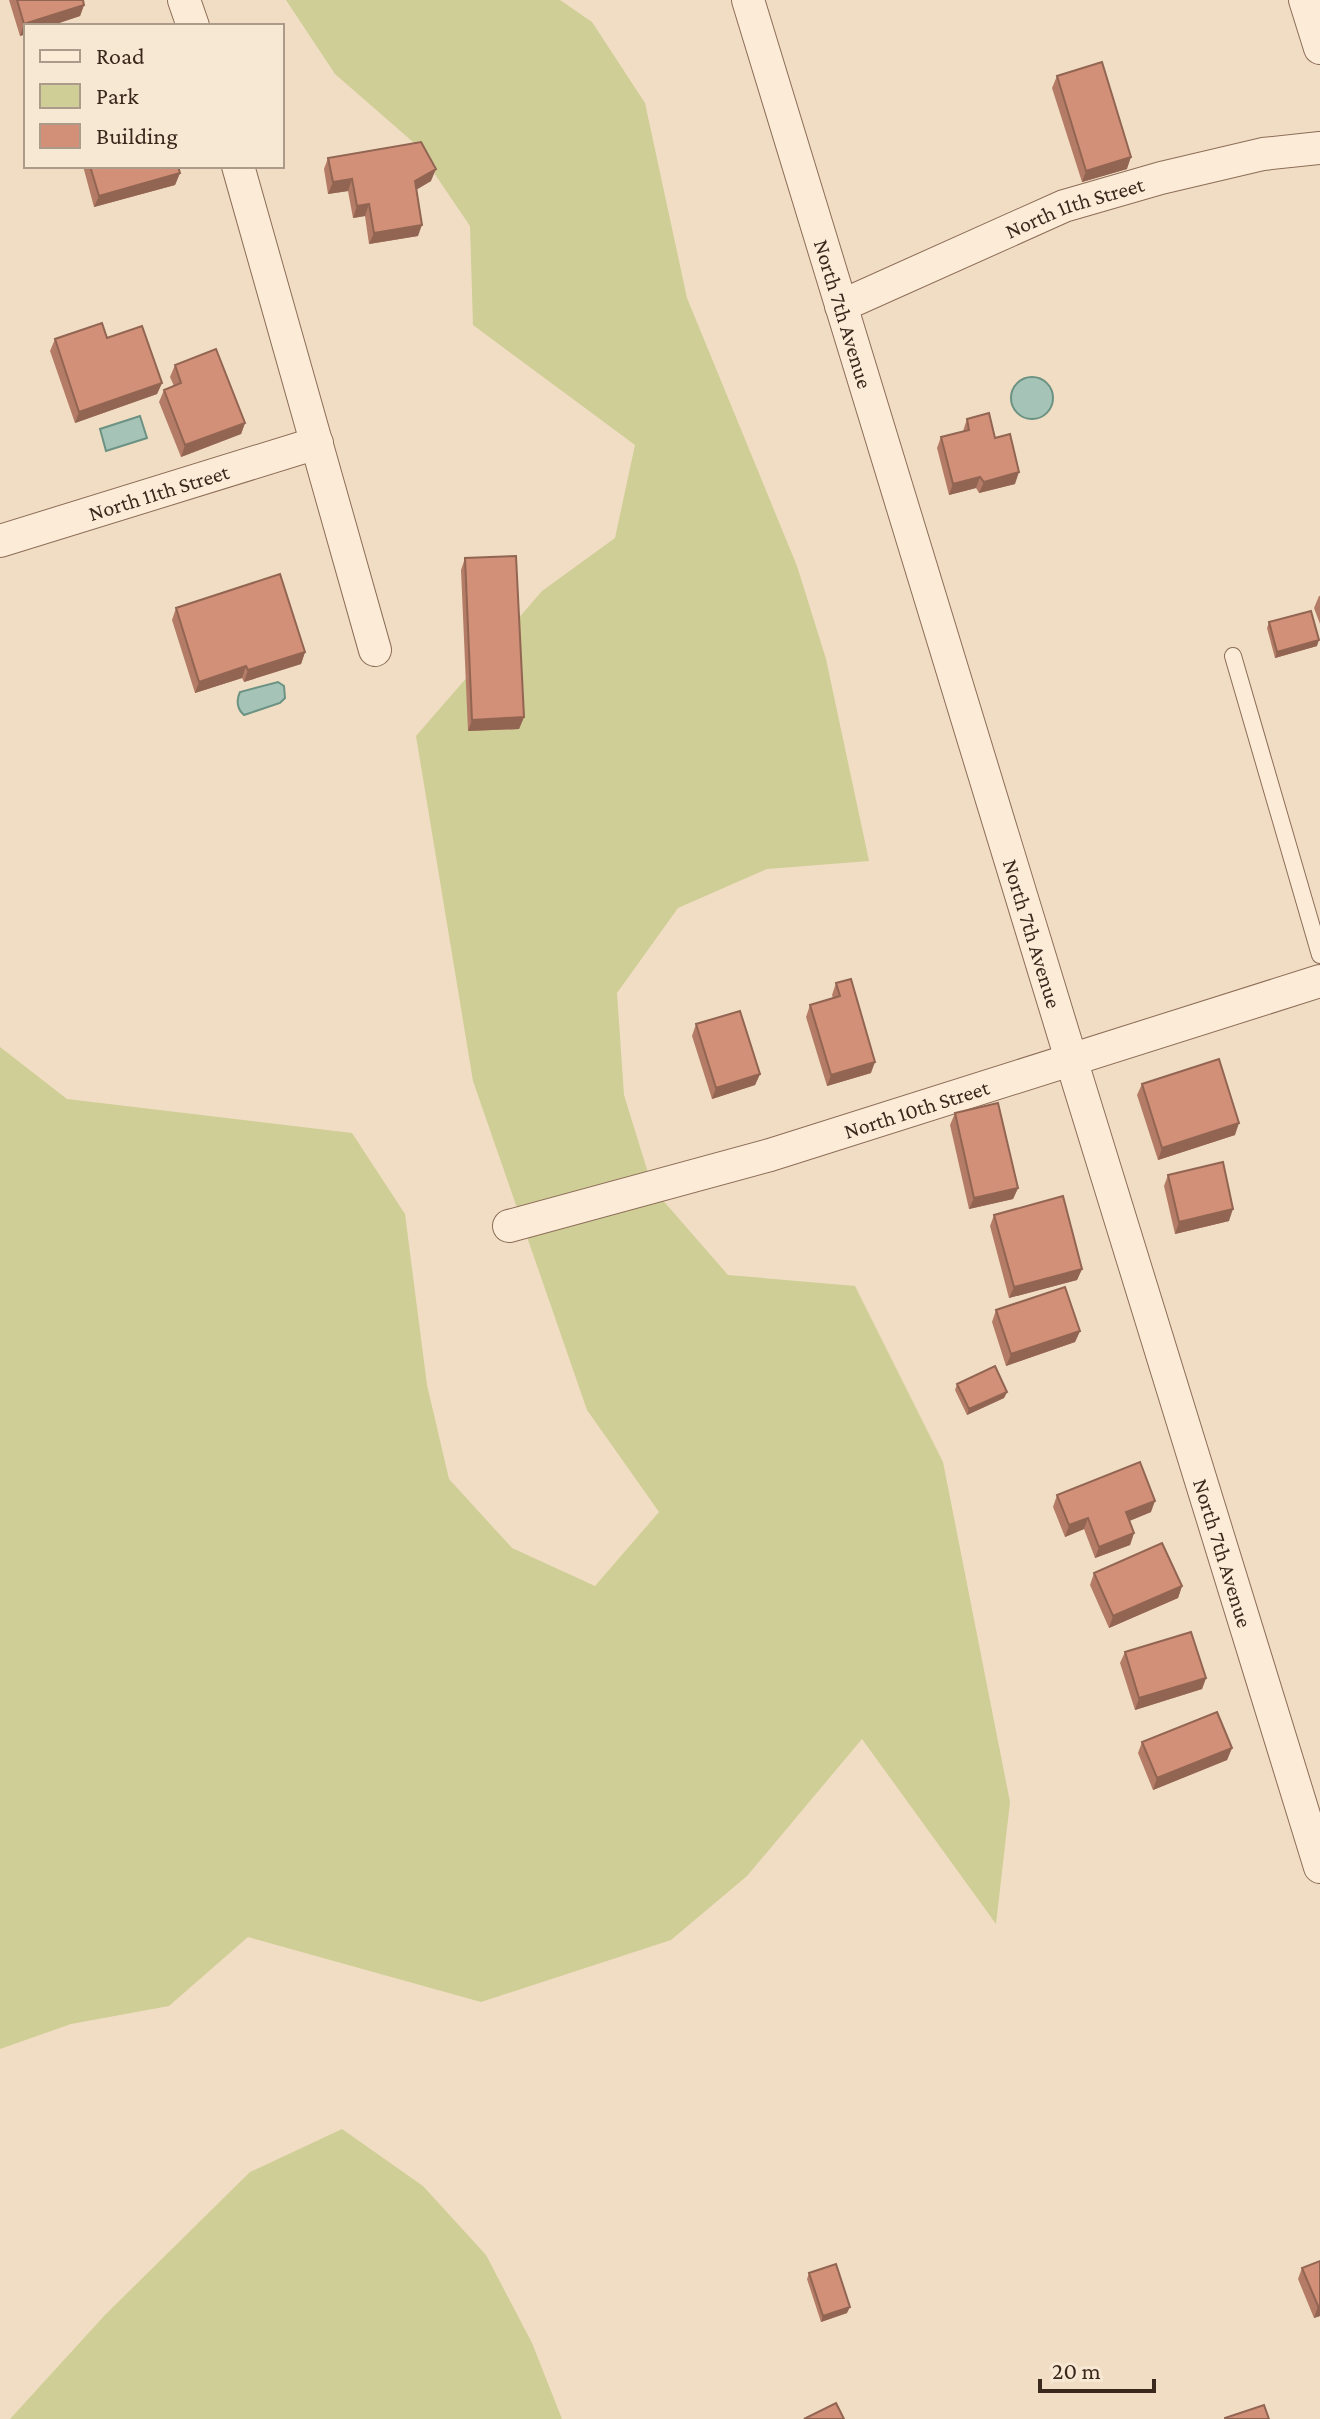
<svg xmlns="http://www.w3.org/2000/svg" width="1320" height="2419" font-family="'Crimson Pro',serif">
<style>
.green{fill:#cfce96}
.water{fill:#a5c3b6;stroke:#6b9283;stroke-width:2}
.lines{fill:none;stroke-linecap:round;stroke-linejoin:round}
.service-casing{stroke:#8c6d58;stroke-width:18}
.minor-casing{stroke:#8c6d58;stroke-width:34}
.service{stroke:#fbebd7;stroke-width:16}
.minor{stroke:#fbebd7;stroke-width:32}
.wall{fill:#b47c66}
.shaded-wall{fill:#926553}
.building{fill:#d19077;stroke:#926553;stroke-width:2}
.labels{text-anchor:middle;dominant-baseline:central;stroke-width:6;stroke-linejoin:round;paint-order:stroke}
.street-label{font-size:22px;fill:#3b281d;stroke:#f7e8d3}
</style>
<rect width="100%" height="100%" fill="#f1ddc3"/>
<path class="green" d="M286,0H560L592,22L645,103L687,298L797,566L826,659L869,861L767,869L678,908L617,993L624,1095L653,1189L728,1275L855,1286L943,1462L1010,1802L996,1924L862,1739L747,1876L671,1940L481,2002L248,1937L169,2006L71,2024L0,2049V1047L67,1099L352,1133L405,1214L427,1385L449,1479L512,1548L595,1586L659,1512L587,1410L473,1081L416,736L542,591L615,538L635,445L473,325L470,226L413,142L335,74Z
M342,2129L423,2186L486,2255L532,2343L562,2419H10L105,2315L250,2172Z"/>
<path class="water" d="M1011 398a21 21 0 1 1 42 0a21 21 0 1 1-42 0Z
M140,416L147,438L106,451L100,429Z
M278,682L284,686L285,698L280,703L244,715C237,709 236,700 240,692Z"/>
<g class="lines">
<g class="service-casing">
<path id="service" d="M1233,656L1320,955"/>
</g>
<g class="minor-casing">
<g id="minor">
<path d="M184,0L193,26"/>
<path id="s1" d="M748,0L1071,1059L1320,1867"/>
<path d="M1305,0L1320,48"/>
<path d="M238,166L375,650"/>
<path id="s2" d="M841,306L1064,206L1161,178L1263,154L1320,148"/>
<path id="s3" d="M0,541L317,443"/>
<path id="s4" d="M509,1226L770,1155L1320,981"/>
</g>
</g>
<use href="#service" class="service"/>
<use href="#minor" class="minor"/>
</g>
<path class="wall" d="M9,0H83L84,5L80,16L20,36Z
M1057,76L1127,169L1082,182L1052,88Z
M328,158L431,181L417,189L418,236L369,244L365,216L353,218L348,191L328,194L324,169Z
M83,166H178L180,173L175,185L94,207Z
M107,338L162,383L157,394L75,423L50,351L55,339Z
M175,365L245,423L241,434L181,457L159,402L164,390L174,386L170,377Z
M967,419L995,438L1015,484L979,493L976,488L949,495L937,448L941,437L963,431Z
M465,558L524,717L519,729L468,731L461,570Z
M1319,596H1320V624L1314,608Z
M176,608L305,652L301,664L244,682L242,678L195,693L172,620Z
M1269,622L1317,646L1275,658L1267,628Z
M836,983L871,1073L827,1086L806,1017L810,1005L833,998L832,995Z
M696,1024L760,1074L755,1085L712,1099L692,1036Z
M1142,1084L1235,1135L1158,1160L1137,1095Z
M955,1113L1018,1188L1013,1199L969,1209L950,1125Z
M1168,1175L1229,1221L1175,1234L1164,1186Z
M994,1215L1082,1269L1077,1280L1009,1298L990,1226Z
M996,1310L1080,1331L1075,1342L1006,1366L992,1322Z
M957,1384L1007,1392L1004,1398L967,1415L955,1390Z
M1057,1495L1151,1512L1129,1521L1134,1533L1130,1545L1095,1558L1084,1529L1065,1537L1053,1507Z
M1094,1573L1182,1586L1178,1598L1109,1628L1090,1585Z
M1125,1652L1206,1678L1202,1689L1135,1710L1120,1663Z
M1142,1742L1232,1748L1227,1760L1153,1790L1138,1753Z
M1320,2261V2316L1314,2318L1298,2279L1302,2268Z
M809,2273L847,2313L821,2322L807,2279Z"/>
<path class="shaded-wall" d="M84,5L80,16L50,26H26V34L20,36L24,24Z
M1131,157L1127,169L1082,182L1086,171Z
M436,169L431,181L411,193L415,181Z
M180,173L175,185L94,207L99,196Z
M352,179L348,191L328,194L333,182Z
M369,204L365,216L353,218L357,206Z
M422,225L418,236L369,244L374,233Z
M162,383L157,394L75,423L79,412Z
M245,423L241,434L181,457L185,445Z
M1019,472L1015,484L979,493L984,482Z
M980,477L976,488L949,495L953,484Z
M1319,640L1317,646L1275,658L1277,652Z
M305,652L301,664L244,682L248,670Z
M246,666L242,678L195,693L199,682Z
M524,717L519,729L468,731L472,720Z
M875,1062L871,1073L827,1086L831,1075Z
M760,1074L755,1085L712,1099L716,1088Z
M1239,1123L1235,1135L1158,1160L1162,1148Z
M1018,1188L1013,1199L969,1209L974,1198Z
M1233,1209L1229,1221L1175,1234L1179,1222Z
M1082,1269L1077,1280L1009,1298L1014,1287Z
M1080,1331L1075,1342L1006,1366L1011,1354Z
M1007,1392L1004,1398L967,1415L969,1409Z
M1155,1501L1151,1512L1122,1524L1126,1512Z
M1088,1518L1084,1529L1065,1537L1069,1525Z
M1134,1533L1130,1545L1095,1558L1099,1547Z
M1182,1586L1178,1598L1109,1628L1113,1616Z
M1206,1678L1202,1689L1135,1710L1139,1698Z
M1232,1748L1227,1760L1153,1790L1157,1778Z
M1318,2306H1320V2316L1314,2318Z
M850,2307L847,2313L821,2322L823,2316Z"/>
<path class="building" d="M17,0H83L84,5L24,24Z
M1102,62L1131,157L1086,171L1057,76Z
M421,142L436,169L415,181L422,225L374,233L369,204L357,206L352,179L333,182L328,158Z
M90,166H178L180,173L99,196Z
M102,323L107,338L142,326L162,383L79,412L55,339Z
M216,349L245,423L185,445L164,390L181,383L175,365Z
M989,413L995,438L1010,434L1019,472L984,482L980,477L953,484L941,437L969,430L967,419Z
M516,556L524,717L472,720L465,558Z
M280,574L305,652L248,670L246,666L199,682L176,608Z
M1311,611L1319,640L1277,652L1269,622Z
M851,979L875,1062L831,1075L810,1005L840,996L836,983Z
M740,1011L760,1074L716,1088L696,1024Z
M1219,1059L1239,1123L1162,1148L1142,1084Z
M998,1103L1018,1188L974,1198L955,1113Z
M1223,1162L1233,1209L1179,1222L1168,1175Z
M1063,1196L1082,1269L1014,1287L994,1215Z
M1065,1287L1080,1331L1011,1354L996,1310Z
M995,1366L1007,1392L969,1409L957,1384Z
M1140,1462L1155,1501L1126,1512L1134,1533L1099,1547L1088,1518L1069,1525L1057,1495Z
M1162,1543L1182,1586L1113,1616L1094,1573Z
M1191,1632L1206,1678L1139,1698L1125,1652Z
M1217,1712L1232,1748L1157,1778L1142,1742Z
M1320,2261V2306H1318L1302,2268Z
M836,2264L850,2307L823,2316L809,2273Z
M836,2403L844,2419H804Z
M1264,2405L1269,2419H1225V2418Z"/>
<g class="labels">
<g class="street-label">
<text stroke="none"><textPath href="#s2" startOffset="254">North 11th Street</textPath></text>
<text stroke="none"><textPath href="#s1" startOffset="328">North 7th Avenue</textPath></text>
<text stroke="none"><textPath href="#s3" startOffset="166">North 11th Street</textPath></text>
<text stroke="none"><textPath href="#s1" startOffset="976">North 7th Avenue</textPath></text>
<text stroke="none"><textPath href="#s4" startOffset="424">North 10th Street</textPath></text>
<text stroke="none"><textPath href="#s1" startOffset="1624">North 7th Avenue</textPath></text>
</g>
</g>
<rect x="24" y="24" width="260" height="144" fill="#f7e8d3" stroke="#ac9b8a" stroke-width="2"/>
<rect x="40" y="50" width="40" height="12" fill="#fbebd7" stroke="#ac9b8a" stroke-width="2"/>
<text x="96" y="64" font-size="24" fill="#3b281d">Road</text>
<rect x="40" y="84" width="40" height="24" fill="#cfce96" stroke="#ac9b8a" stroke-width="2"/>
<text x="96" y="104" font-size="24" fill="#3b281d">Park</text>
<rect x="40" y="124" width="40" height="24" fill="#d19077" stroke="#ac9b8a" stroke-width="2"/>
<text x="96" y="144" font-size="24" fill="#3b281d">Building</text>
<path d="M1040 2379v12h114v-12" fill="none" stroke="#3b281d" stroke-width="4"/>
<text x="1052" y="2379" font-size="24" fill="#3b281d" stroke="#f7e8d3" stroke-width="6" paint-order="stroke">20 m</text>
</svg>
